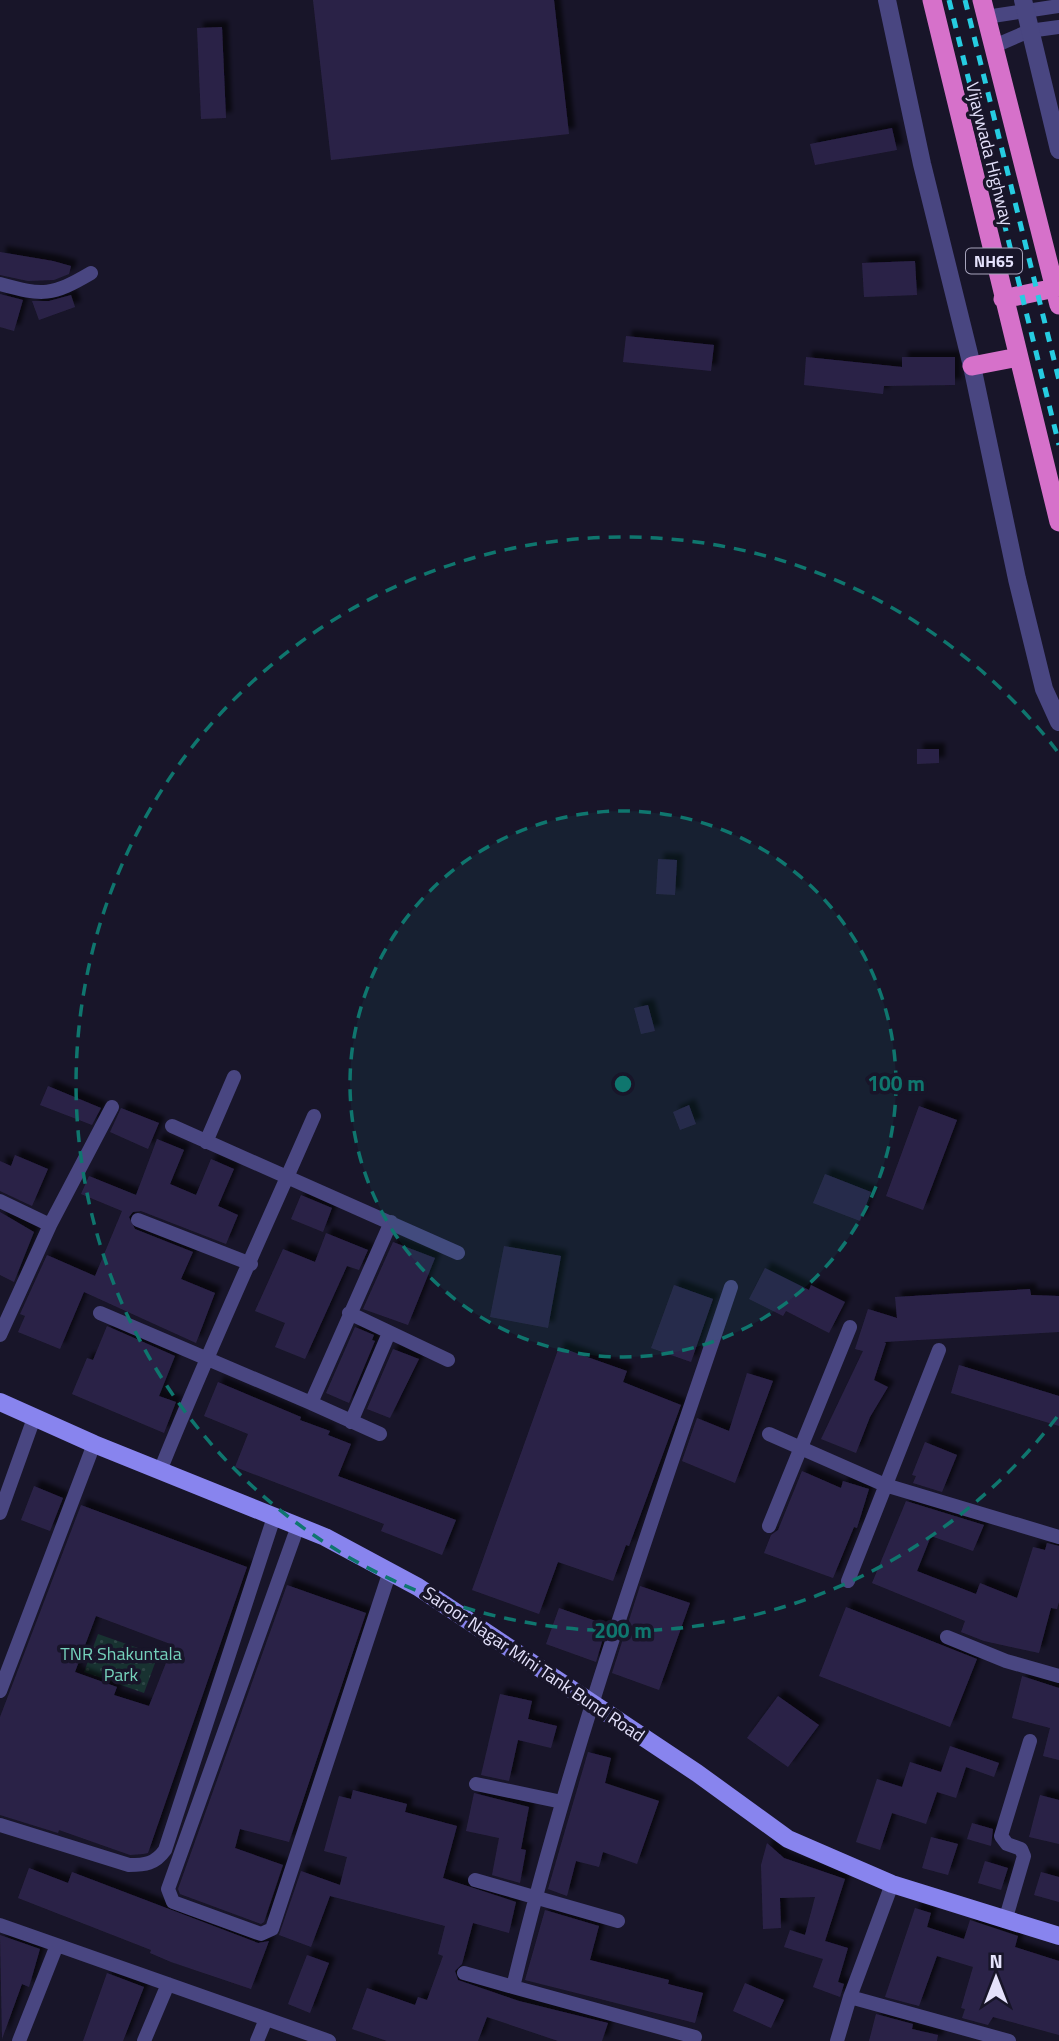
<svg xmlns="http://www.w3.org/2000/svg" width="1059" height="2041" font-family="'Titillium Web',sans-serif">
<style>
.park{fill:url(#park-dots)}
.building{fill:#2b2347;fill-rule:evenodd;filter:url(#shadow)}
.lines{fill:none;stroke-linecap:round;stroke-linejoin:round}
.minor{stroke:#494681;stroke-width:14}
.tertiary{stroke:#494681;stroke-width:18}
.secondary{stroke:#8884ee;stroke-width:18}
.trunk{stroke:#d671ca;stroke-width:19}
.rail{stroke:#26cce1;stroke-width:5;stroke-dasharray:10 9;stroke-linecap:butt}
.ring{fill:none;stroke:#0f766e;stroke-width:3.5;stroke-dasharray:12 9}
.labels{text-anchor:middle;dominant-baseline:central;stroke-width:7;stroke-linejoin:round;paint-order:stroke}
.shield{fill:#181529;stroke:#a7a4bc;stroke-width:2}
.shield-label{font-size:16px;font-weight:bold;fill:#e4e1fb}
.street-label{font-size:18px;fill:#e4e1fb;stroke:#181529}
.park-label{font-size:18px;fill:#75d2bc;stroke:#181529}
.centre{fill:#0f766e;stroke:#181529;stroke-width:3.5}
.ring-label{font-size:21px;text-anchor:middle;font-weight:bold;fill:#0f766e;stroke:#181529;stroke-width:7;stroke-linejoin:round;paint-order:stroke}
</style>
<defs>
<pattern id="park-dots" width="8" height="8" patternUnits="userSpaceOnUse" patternTransform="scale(1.75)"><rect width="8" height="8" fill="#183231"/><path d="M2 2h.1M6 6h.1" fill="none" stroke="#2e4646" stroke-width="1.8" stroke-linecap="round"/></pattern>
<filter id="shadow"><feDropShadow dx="6" dy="-6" stdDeviation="2" flood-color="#0009"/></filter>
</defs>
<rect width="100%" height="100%" fill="#181529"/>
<path class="park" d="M98,1634L158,1655L144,1693L84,1672Z"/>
<path class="building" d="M313,0H554L569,134L331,160Z
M222,27L226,118L201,119L197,28Z
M892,128L897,150L815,165L810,144Z
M0,252L53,261L71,266L69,274L54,280L28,281L0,275Z
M915,261L917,295L864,297L862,263Z
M0,294L23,300L14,331L0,327Z
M71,295L75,307L39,320L32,301H49Z
M626,336L714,345L711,371L623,362Z
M806,357L902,367V357H955V385L884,386L883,394L804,385Z
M917,749H939V763L917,764Z
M658,859L677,860L675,895L656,894Z
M648,1005L655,1031L641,1034L634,1008Z
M48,1086L101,1108L92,1125L40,1105Z
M689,1105L696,1124L680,1130L673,1112Z
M919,1106L957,1120L923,1210L886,1196Z
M121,1108L159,1123L148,1149L110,1132Z
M157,1139L184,1150L170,1184L196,1195L211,1159L234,1169L218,1206L238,1215L226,1244L141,1211L133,1212L129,1217L135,1229L193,1252L181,1279L215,1293L196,1343L84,1292L60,1349L18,1332L25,1316L20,1314L47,1255L95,1276L122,1211L81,1194L89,1176L136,1195Z
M15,1155L48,1169L32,1206L0,1191V1161L11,1166Z
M825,1174L871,1192L860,1221L813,1203Z
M301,1195L332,1208L323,1232L291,1219Z
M0,1212L34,1232L14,1282L0,1275Z
M326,1233L368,1250L359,1270L347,1266L305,1359L275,1347L285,1323L255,1311L283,1249L315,1262Z
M393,1242L435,1258L408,1325L363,1309Z
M504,1246L561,1256L548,1328L490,1317Z
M765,1268L809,1290L811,1285L845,1302L829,1333L786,1311L783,1316L749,1299Z
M674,1285L713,1299L691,1362L651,1348Z
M1030,1289L1031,1295L1059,1296V1332L884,1342L886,1343L874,1380L888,1387L870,1417L856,1453L821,1439L863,1351L855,1349L868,1309L897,1318L895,1297Z
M107,1326L175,1356L159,1396L176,1402L164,1433L72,1394L87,1358L93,1360Z
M355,1327L374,1335L372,1340L375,1341L349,1403L326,1393Z
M559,1347L627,1371L623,1382L681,1405L629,1546L626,1545L613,1581L558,1562L539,1614L472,1590Z
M393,1349L419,1359L390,1418L367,1409Z
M959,1365L1059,1396V1426L951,1393Z
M747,1373L773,1381L735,1483L682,1461L697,1418L729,1431Z
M218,1382L301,1417L300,1420L330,1431L328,1435L351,1444L338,1476L456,1520L442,1555L381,1531L384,1524L235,1467L248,1434L204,1416Z
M925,1442L957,1455L942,1492L913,1483L916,1476L912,1475Z
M802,1471L841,1488L843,1481L869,1489L857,1528L854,1527L833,1578L764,1553L771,1535L778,1530Z
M34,1486L63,1498L50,1531L21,1520Z
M906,1501L984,1525L973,1551L931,1536L917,1571L976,1594L980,1583L1017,1598L1033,1547L1045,1550L1047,1543L1059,1546V1602L1057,1609L1051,1608L1039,1653L984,1641L961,1632L965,1621L872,1583Z
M81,1505L247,1567L148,1853L143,1854L130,1855L59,1830L58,1833L0,1815V1717ZM96,1616L173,1645L149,1706L114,1695L117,1687L75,1672Z
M287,1585L366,1613L289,1842L240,1829L235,1848L283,1865L264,1922L261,1924L180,1894L178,1889Z
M640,1586L690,1603L659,1690L612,1673Z
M846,1607L977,1659L950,1727L819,1676Z
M559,1608L607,1625L596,1662L546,1644Z
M1022,1676L1059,1688V1760L1043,1756L1050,1728L1012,1718Z
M500,1694L532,1701L528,1719L557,1726L551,1748L518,1740L509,1781L481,1775Z
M778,1696L819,1725L788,1767L747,1738Z
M950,1746L999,1763L994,1777L966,1767L956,1798L937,1792L926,1824L892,1813L880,1850L856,1842L877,1779L902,1787L910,1762L941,1772Z
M588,1752L611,1758L605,1783L659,1801L637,1864L603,1852L599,1867L576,1861L567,1896L548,1889Z
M353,1790L407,1804L405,1812L457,1826L443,1878L516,1902L509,1933L473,1923L462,1964L455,1971L458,1980L519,2001L608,2023L602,2041H558L487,2017L478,2041H387L352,2029L367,1988L415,2005L418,1997L427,2000L443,1956L438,1954L445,1926L330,1896L311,1947L279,1935L301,1871L340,1885L347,1857L324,1851L339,1796L351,1799Z
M474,1793L529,1807L521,1849L526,1850L520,1883L492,1875L499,1838L466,1831Z
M1040,1795L1059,1800V1844L1029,1837Z
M972,1823L993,1829L991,1846L967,1839Z
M931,1837L958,1844L948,1875L922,1868Z
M767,1843L784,1858L845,1879L825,1941L848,1948L838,1982L844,1984L840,1997L813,1987L823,1959L784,1947L790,1930L805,1935L815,1897L780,1898L781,1928L763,1929L761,1865Z
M985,1861L1008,1868L1001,1890L978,1883Z
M29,1868L68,1883L72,1872L258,1943L269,1941L251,1989L171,1962L150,1953L151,1950L18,1898Z
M1041,1872L1059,1877V1902L1034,1895Z
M915,1908L931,1913L927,1927L964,1939L970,1920L1018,1936L1015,1947L1059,1961V2035L993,2017L988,2025L962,2018L965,2009L961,2008L973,1967L937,1956L919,2006L885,1997Z
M545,1910L599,1926L590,1960L669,1980L668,1984L703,1993L695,2023L525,1980Z
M0,1935L40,1949L29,1987L22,1984L2,2039Z
M307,1955L329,1963L310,2013L288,2004Z
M107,1973L144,1987L123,2041H83Z
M745,1983L784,2000L771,2028L733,2011Z
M876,2014L913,2024L912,2029L938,2035L937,2041H869Z"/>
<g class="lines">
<path class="minor" d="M986,17L1059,6
M992,47L1029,31L1059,27
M0,284C43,296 52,296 91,273
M172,1126L458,1253
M206,1142L234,1077
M0,1201L50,1225
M138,1220L251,1264
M100,1313L311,1403L391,1222
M349,1313L448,1360
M0,1335L50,1225L112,1107
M311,1403L380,1434
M351,1422L389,1333
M769,1434L885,1485L1059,1537
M160,1471C208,1351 262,1235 314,1116
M0,1513L34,1418
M298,1526L168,1889L173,1902L261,1934L272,1929L390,1571
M769,1526L850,1327
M848,1581L939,1350
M947,1637L1006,1661L1059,1676
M0,1691L94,1444
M476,1784L562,1802
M0,1825L129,1865C145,1865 155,1864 165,1850L274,1517
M475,1880L618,1921
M1005,1921L1024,1856L1021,1849L1007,1844L1001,1836L1030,1741
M0,1925L57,1945L19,2041
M57,1945L329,2041
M464,1973L513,1987
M850,1997L1009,2041
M144,2041L168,1984
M257,2041L266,2019
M693,2041L695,2037L513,1987C570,1749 653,1519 731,1287
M837,2041L850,1997L892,1884"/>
<path class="tertiary" d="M887,0L922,164L972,366L1017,579L1044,689L1059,722
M1023,0L1059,150"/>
<path class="secondary" d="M0,1402L94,1444L325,1537L418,1587L697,1773L788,1839L892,1884L1059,1936"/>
<path class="trunk" d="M932,0L1059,522
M982,0L1059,305
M1003,299L1055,288
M972,366L1018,357"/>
<path class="rail" d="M949,0L1059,445
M965,0L1059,380"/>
</g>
<circle cx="623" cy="1084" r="273" fill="#0f766e" fill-opacity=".12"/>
<g class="ring">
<circle cx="623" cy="1084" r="273"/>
<path d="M1057 1417A547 547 0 1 1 1057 751"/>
</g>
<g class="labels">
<rect class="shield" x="966" y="248.5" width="56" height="25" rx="5"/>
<g class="shield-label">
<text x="994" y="261">NH65</text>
</g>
<g class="street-label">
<text transform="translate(990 154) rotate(76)">Vijaywada Highway</text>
<text transform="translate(534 1664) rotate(34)">Saroor Nagar Mini Tank Bund Road</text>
</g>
<g class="park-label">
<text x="121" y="1653">TNR Shakuntala<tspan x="121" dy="21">Park</tspan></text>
</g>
</g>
<circle cx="623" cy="1084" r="10" class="centre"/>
<g class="ring-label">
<text x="896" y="1091">100 m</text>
<text x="623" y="1638">200 m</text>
</g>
<g transform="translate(996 1978)" stroke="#181529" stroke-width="5" paint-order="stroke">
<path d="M0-5L12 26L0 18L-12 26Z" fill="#e4e1fb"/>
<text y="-10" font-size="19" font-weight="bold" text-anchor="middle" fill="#e4e1fb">N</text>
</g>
</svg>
